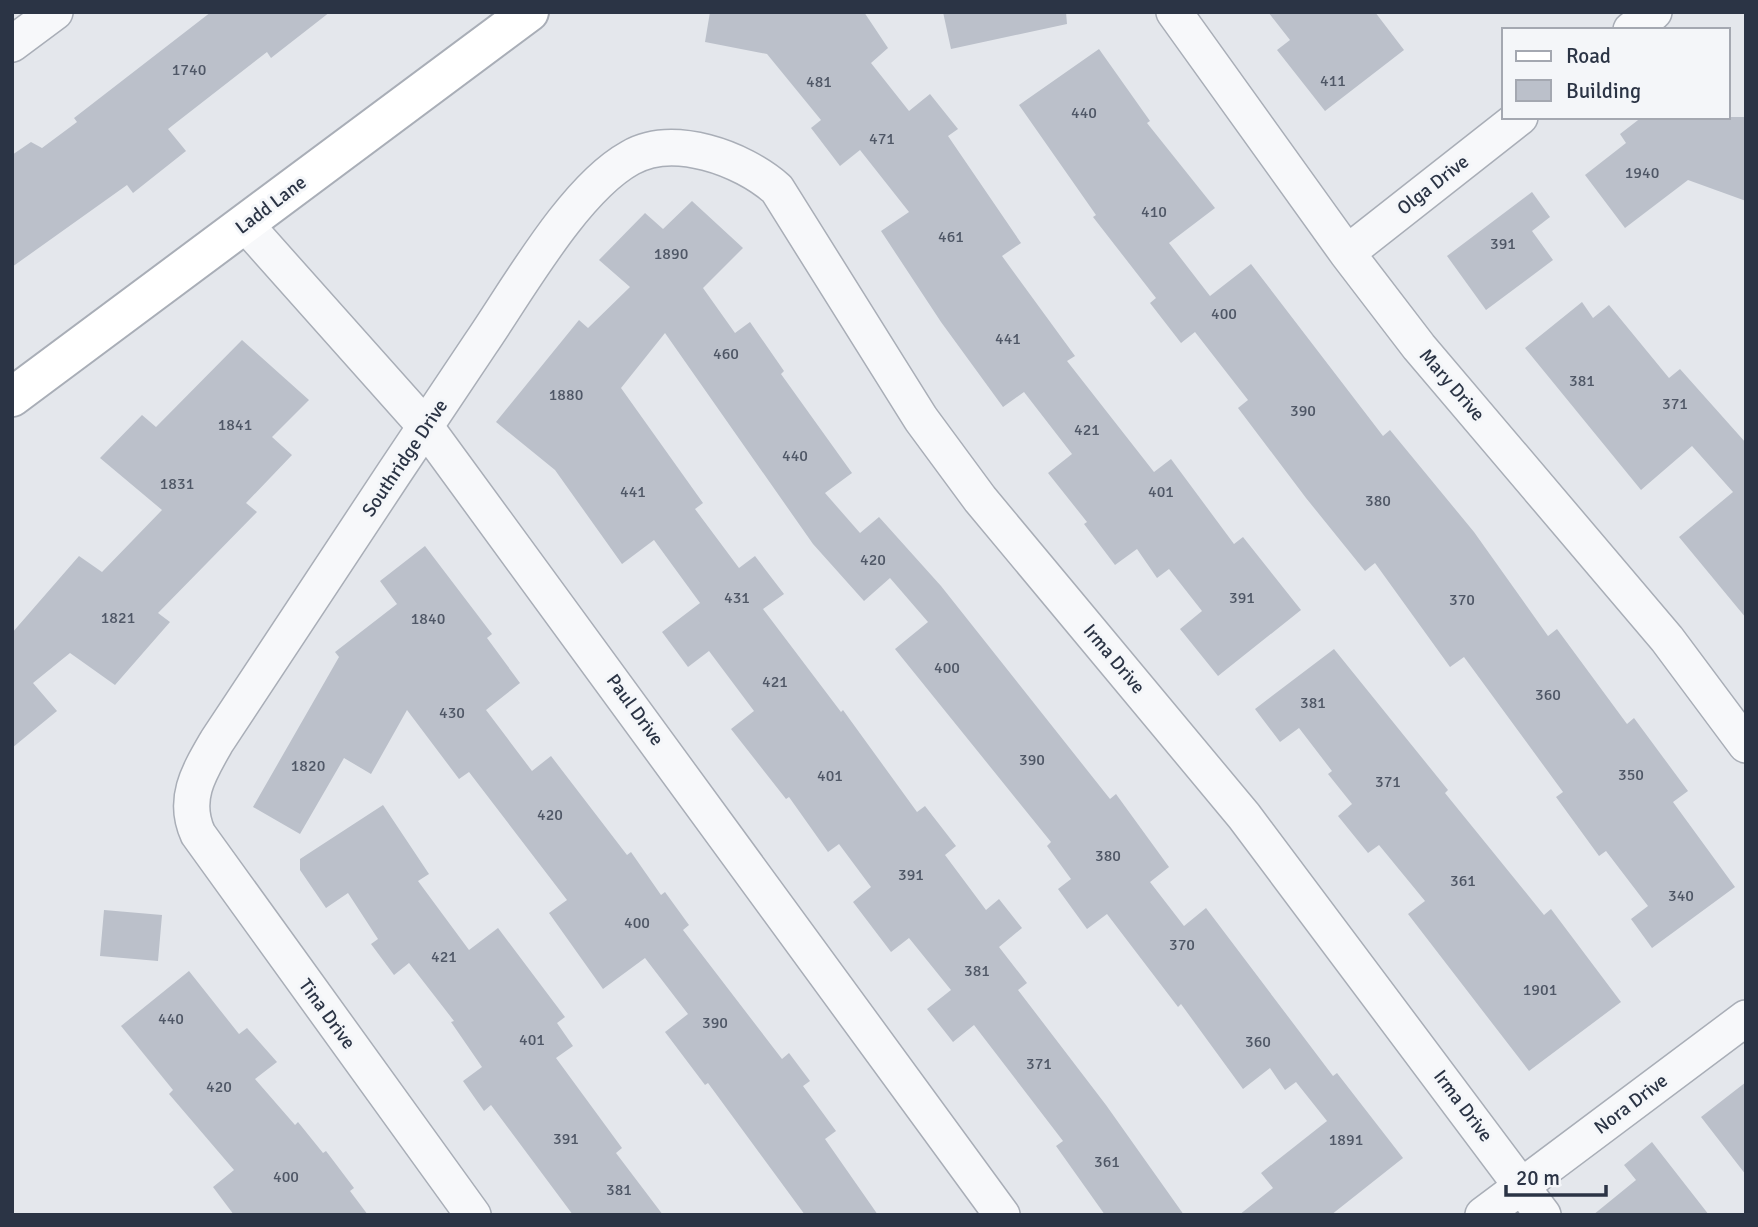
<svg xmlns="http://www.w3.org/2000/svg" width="1758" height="1227" font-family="Signika,sans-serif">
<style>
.building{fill:#bbc0ca}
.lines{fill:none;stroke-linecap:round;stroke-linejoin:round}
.street-casing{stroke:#a9aeb7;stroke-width:38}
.secondary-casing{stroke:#a9aeb7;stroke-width:42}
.street{stroke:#f7f8fa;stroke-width:35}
.secondary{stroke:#fff;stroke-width:38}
.labels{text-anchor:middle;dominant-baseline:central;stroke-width:6;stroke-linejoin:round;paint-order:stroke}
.number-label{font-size:16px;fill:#4f5766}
.street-label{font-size:19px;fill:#2b3445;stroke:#f4f6f9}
</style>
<rect width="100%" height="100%" fill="#e4e7ec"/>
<path class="building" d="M211,12H330L271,58L267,52L168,129L186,151L133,193L127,185L12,267V155L31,142L42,148L77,122L74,118Z
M710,12H864L888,48L871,63L909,111L930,94L958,129L948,136L1021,243L1002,256L1075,356L1067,361L1154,472L1171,459L1234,544L1243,537L1301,610L1218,676L1180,629L1202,611L1169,569L1157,578L1137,549L1115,565L1084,524L1087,522L1048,473L1072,454L1024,392L1003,407L941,322L881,231L909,212L860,150L840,166L811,128L821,120L767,54L705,42Z
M943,12H1066L1067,24L951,49Z
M1268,12H1375L1404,50L1325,111L1277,50L1290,40Z
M1099,49L1150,121L1147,123L1215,208L1169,243L1210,296L1251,264L1383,436L1390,430L1474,532L1548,636L1557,629L1627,724L1634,718L1688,791L1673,802L1735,887L1652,948L1631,919L1648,906L1606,851L1599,856L1556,797L1563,792L1464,657L1450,667L1375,563L1365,571L1306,498L1238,408L1248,400L1195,332L1181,343L1150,303L1156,298L1093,217L1096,215L1019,105Z
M1642,117H1746V201L1688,180L1625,228L1585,175L1626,143L1620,134Z
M1532,192L1550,217L1532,231L1553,260L1486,310L1447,256Z
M692,201L743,248L703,288L735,333L750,322L784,371L781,374L852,473L825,493L860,533L879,517L941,586L1110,799L1116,794L1169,867L1150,882L1184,926L1206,908L1333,1076L1337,1073L1403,1158L1331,1215H1239L1273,1188L1261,1173L1327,1121L1296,1082L1285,1090L1270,1068L1243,1089L1181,1004L1178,1007L1107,914L1087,929L1058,889L1071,879L1047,846L1051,842L895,649L928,622L890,578L864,601L813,544L665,333L621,388L703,503L695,509L739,568L755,556L784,594L763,609L841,712L843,710L917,812L925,806L956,846L945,855L986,910L999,899L1022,928L999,947L1027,983L1018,990L1106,1105L1184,1215H1105L1056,1146L1063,1141L974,1025L953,1042L927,1009L951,990L909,938L891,952L853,902L871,887L839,844L828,852L789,797L786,799L731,729L754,711L709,651L688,667L662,632L700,603L654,540L622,564L555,470L496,422L579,320L588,328L630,287L599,260L645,213L663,229Z
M1582,302L1593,318L1609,305L1669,378L1680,369L1746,443V618L1679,537L1733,492L1692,446L1641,490L1525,348Z
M242,340L309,400L272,437L292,455L246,503L257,512L158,613L170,622L115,685L70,653L33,683L57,711L12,748V633L79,556L102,572L162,510L100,458L142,415L156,427Z
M425,546L492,634L487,638L520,683L486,710L532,771L551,756L627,855L631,852L661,895L665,892L689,925L683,930L782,1059L789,1053L810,1081L803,1086L836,1131L825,1139L878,1215H805L708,1083L705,1085L665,1032L688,1014L645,958L603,989L549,913L567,900L469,772L459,779L407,710L371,774L344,758L300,834L253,807L339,657L335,652L397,604L380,581Z
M1334,649L1448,790L1445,793L1544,915L1551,909L1621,1002L1529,1071L1408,914L1425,901L1379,845L1368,853L1338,816L1352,804L1328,774L1332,771L1299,728L1280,742L1255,709Z
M383,805L429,874L418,881L469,950L498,928L565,1017L557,1023L573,1046L556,1058L622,1148L616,1153L663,1215H573L491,1105L484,1111L463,1081L482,1067L451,1022L454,1021L409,963L394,975L371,944L378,939L348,893L326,908L300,870V859Z
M104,910L162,915L158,961L100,956Z
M189,971L239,1034L247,1028L277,1062L255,1079L295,1125L298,1122L323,1153L326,1151L354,1188L350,1191L368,1215H234L213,1187L234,1170L169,1094L173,1090L121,1026Z
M1746,1082V1175L1701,1117Z
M1652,1142L1709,1215H1593L1636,1180L1624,1165Z"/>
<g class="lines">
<g class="street-casing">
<path id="street" d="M1174,12L1347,253L1419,347L1667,639L1746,745
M1631,30L1654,12
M12,44L55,12
M245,224L425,426L1002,1215
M1347,253L1520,117
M473,1215L198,834C182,799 199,772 217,741C305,608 392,475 481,343C518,289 574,189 630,158C673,133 742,158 777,189L921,419L980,499L1244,816L1543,1215
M1483,1215L1746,1018"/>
</g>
<g class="secondary-casing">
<path id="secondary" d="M12,397L529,12"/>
</g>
<use href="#street" class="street"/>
<use href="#secondary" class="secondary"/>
</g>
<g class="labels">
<g class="number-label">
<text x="189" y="70">1740</text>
<text x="1333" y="81">411</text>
<text x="819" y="82">481</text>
<text x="1084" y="113">440</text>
<text x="882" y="139">471</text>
<text x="1642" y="173">1940</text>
<text x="1154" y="212">410</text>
<text x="951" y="237">461</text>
<text x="1503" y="244">391</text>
<text x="671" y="254">1890</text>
<text x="1224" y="314">400</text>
<text x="1008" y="339">441</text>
<text x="726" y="354">460</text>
<text x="1582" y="381">381</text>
<text x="566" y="395">1880</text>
<text x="1675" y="404">371</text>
<text x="1303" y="411">390</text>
<text x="235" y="425">1841</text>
<text x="1087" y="430">421</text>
<text x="795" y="456">440</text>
<text x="177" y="484">1831</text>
<text x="633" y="492">441</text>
<text x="1161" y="492">401</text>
<text x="1378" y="501">380</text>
<text x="873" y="560">420</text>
<text x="737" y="598">431</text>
<text x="1242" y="598">391</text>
<text x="1462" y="600">370</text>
<text x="118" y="618">1821</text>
<text x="428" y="619">1840</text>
<text x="947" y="668">400</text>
<text x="775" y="682">421</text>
<text x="1548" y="695">360</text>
<text x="1313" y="703">381</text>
<text x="452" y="713">430</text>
<text x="1032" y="760">390</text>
<text x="308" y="766">1820</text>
<text x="1631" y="775">350</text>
<text x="830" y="776">401</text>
<text x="1388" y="782">371</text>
<text x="550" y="815">420</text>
<text x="1108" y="856">380</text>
<text x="911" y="875">391</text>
<text x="1463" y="881">361</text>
<text x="1681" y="896">340</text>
<text x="637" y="923">400</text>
<text x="1182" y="945">370</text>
<text x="444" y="957">421</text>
<text x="977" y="971">381</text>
<text x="1540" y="990">1901</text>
<text x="171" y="1019">440</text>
<text x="715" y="1023">390</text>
<text x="532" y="1040">401</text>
<text x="1258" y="1042">360</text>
<text x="1039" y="1064">371</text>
<text x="219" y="1087">420</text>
<text x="566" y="1139">391</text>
<text x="1346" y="1140">1891</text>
<text x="1107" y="1162">361</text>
<text x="286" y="1177">400</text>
<text x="619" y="1190">381</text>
</g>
<g class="street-label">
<text transform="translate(1433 185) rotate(-38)">Olga Drive</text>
<text transform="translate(271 205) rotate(-37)">Ladd Lane</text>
<text transform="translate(1452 385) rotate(49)">Mary Drive</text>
<text transform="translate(405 458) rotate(-56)">Southridge Drive</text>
<text transform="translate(1114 659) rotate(50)">Irma Drive</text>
<text transform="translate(635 710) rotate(54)">Paul Drive</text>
<text transform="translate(327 1014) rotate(54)">Tina Drive</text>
<text transform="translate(1631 1104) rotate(-37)">Nora Drive</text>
<text transform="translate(1463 1106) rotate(53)">Irma Drive</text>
</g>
</g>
<rect width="1758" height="1227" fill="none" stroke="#2b3445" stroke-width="28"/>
<rect x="1502" y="28" width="228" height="91" fill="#f4f6f9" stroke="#a4a8b1" stroke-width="2"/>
<rect x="1516" y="51" width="35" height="10" fill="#ffffff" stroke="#a4a8b1" stroke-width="2"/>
<text x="1566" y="63" font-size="21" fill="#2b3445">Road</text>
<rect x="1516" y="80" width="35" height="21" fill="#bbc0ca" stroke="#a4a8b1" stroke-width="2"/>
<text x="1566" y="98" font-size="21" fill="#2b3445">Building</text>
<path d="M1506 1185v10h100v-10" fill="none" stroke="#2b3445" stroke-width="3.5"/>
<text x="1516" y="1185" font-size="21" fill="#2b3445" stroke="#f4f6f9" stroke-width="5" paint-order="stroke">20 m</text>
</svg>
